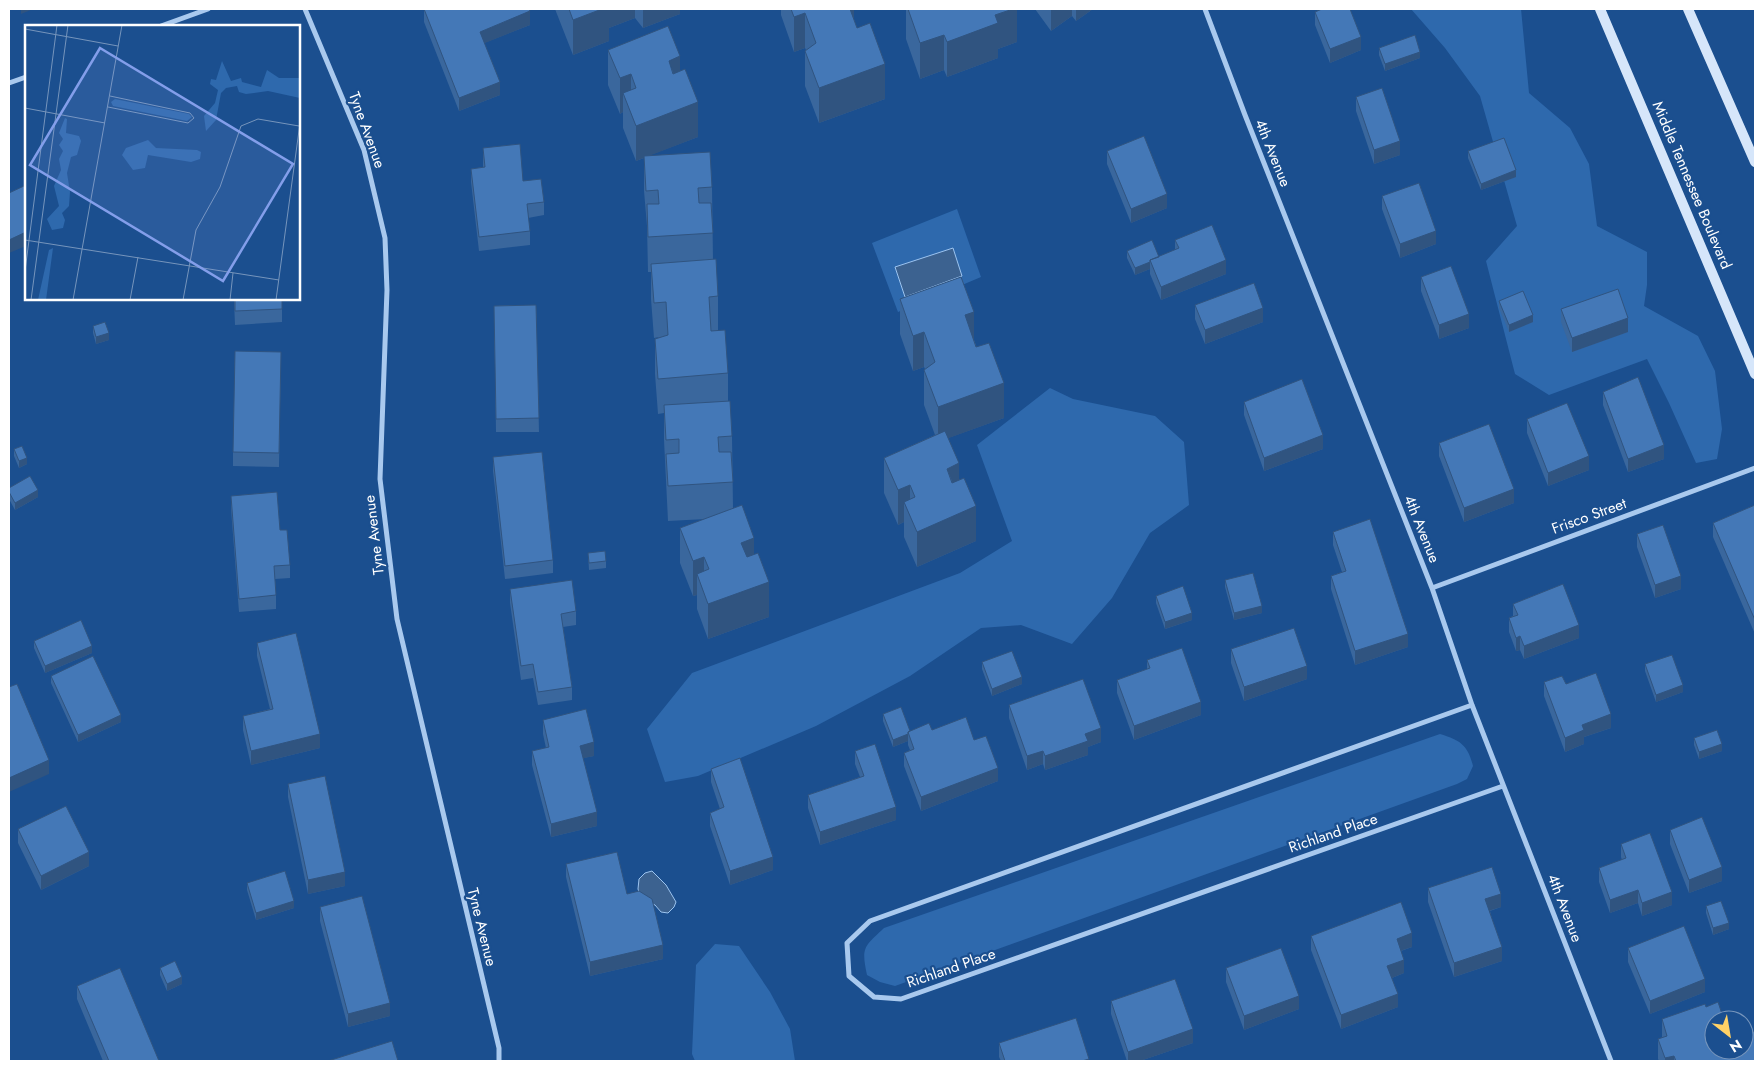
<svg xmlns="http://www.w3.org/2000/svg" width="1764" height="1070" font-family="Jost,sans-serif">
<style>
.green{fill:#2e69ad}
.water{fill:#3c6290;stroke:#9cc4f0}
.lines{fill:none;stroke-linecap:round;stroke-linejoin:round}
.street{stroke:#a9c9ee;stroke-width:5}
.secondary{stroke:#d6e6fa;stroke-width:10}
.wall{fill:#3a679d}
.shaded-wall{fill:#305480}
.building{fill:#4478b7;stroke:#305480}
.labels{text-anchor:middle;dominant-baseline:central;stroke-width:4.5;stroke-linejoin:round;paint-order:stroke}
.street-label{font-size:15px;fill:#fff;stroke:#1b4f8f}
.inset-road{fill:none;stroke:#7695bc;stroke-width:1}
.view{fill:#839eea;fill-opacity:0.15;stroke:#839eea;stroke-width:2.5}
.inset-edge{fill:none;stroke:#fff;stroke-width:2.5}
</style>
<rect width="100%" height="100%" fill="#1b4f8f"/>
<path class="green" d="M1411,9H1521L1529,93L1570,128L1589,164L1597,226L1647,252V285L1644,306L1698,336L1715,371L1722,429L1717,459L1696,463L1669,403L1647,359L1549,395L1515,374L1486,261L1517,226L1480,96L1445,48Z
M957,209L981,277L898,312L872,243Z
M1050,388L1073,399L1155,416L1184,442L1189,505L1150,533L1112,598L1072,644L1021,625L981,628L910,676L816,726L698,776L665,782L647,729L692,673L960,573L1012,541L977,445Z
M1440,734C1460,740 1468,745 1473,766L1467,779L1457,784L895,986L880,982L867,975C861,947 864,947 884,928Z
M715,944L739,946L770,992L790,1029L795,1061H695L692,1054L696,965Z"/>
<path class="water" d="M953,248L962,276L905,297L895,267Z
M652,871L666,885L676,902L674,907L668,913L661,912L655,905L641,899L638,889L639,879L645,873Z"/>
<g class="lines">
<path class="street" d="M305,9L364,150L385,238L387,290L380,479L397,619L499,1048V1061
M1205,9L1245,115L1432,588L1472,705L1611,1061
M161,26L208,9
M9,83L26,77
M1432,588L1755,468
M1472,705L870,921L847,943L849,976L874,997L901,999L1503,786"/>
<path class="secondary" d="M1600,9L1755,374
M1688,9L1755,162"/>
</g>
<path class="wall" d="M424,9L530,25L484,43L500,95L459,111L424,22Z
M555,9H680V14L643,28L635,18L609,28V41L573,55Z
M781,9H854V20L885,99L819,123L805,86V51L806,50L805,48L794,52L781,15Z
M906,9H1017V42L998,49V58L947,77L944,70L920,79L906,39Z
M1035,9H1093L1076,21L1072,16L1051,31Z
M1315,12L1361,50L1330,63L1315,25Z
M1379,48L1420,58L1385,71L1379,55Z
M608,50L680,71L698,137L650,155L712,187L713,260L718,296V331L728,373V401L732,436L733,508L754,554L769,617L708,639L697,609V595L693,596L680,563V528L706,519L668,521L664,440V413L658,414L655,374V339L659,337L654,338L651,299V272H648L647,226L644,191V158L636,161L623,128V112L620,114L608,85Z
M1356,97L1400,155L1374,164L1356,111Z
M483,148L523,181L544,202V215L528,218L530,231V245L479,251L471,182V169L483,167Z
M1107,151L1167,208L1131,223L1107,164Z
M1468,151L1516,177L1481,190L1468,158Z
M1382,196L1436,244L1400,258L1382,209Z
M1175,240L1226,274L1161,300L1150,274V269L1135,275L1127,258V251L1159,257L1175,250Z
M1421,277L1469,328L1439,339L1421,291Z
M219,299H282V322L235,325L234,301H219Z
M900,299L974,340L1004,418L948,438L976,541L917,567L904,537V522L898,525L884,493V458L935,435L924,405V370L925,369L924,367L913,371L900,334Z
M1499,301L1533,322L1509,332L1499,308Z
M536,305L539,432H496L494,306Z
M1195,305L1263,322L1205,344L1195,319Z
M1561,309L1628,332L1572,352L1561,322Z
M93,326L109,340L96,344L93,333Z
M281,352L279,467L233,466V452Z
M1603,392L1664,459L1628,472L1603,405Z
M1244,402L1323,449L1264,471L1244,415Z
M1527,419L1589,470L1548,486L1527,433Z
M1439,443L1514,503L1464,522L1439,456Z
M14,449L27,464L19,468L14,456Z
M493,457L553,560V573L505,579L493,471Z
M9,492L38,497L15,510L9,499Z
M231,496L280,530L290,565V578L275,579L276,595V609L239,612L231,509Z
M1755,505V634L1713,537V523Z
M1333,532L1408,647L1355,665L1331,589V576L1342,572L1333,545Z
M1637,534L1681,589L1655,598L1637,547Z
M588,553L606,561V568L589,570Z
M1225,580L1262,613L1234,620L1225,587Z
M510,589L576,611V625L563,627L572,687V700L538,705L533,678L521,680L510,603Z
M1156,596L1192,620L1165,629L1156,603Z
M1513,604L1579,638L1524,659L1520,650L1516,651L1509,632V618L1513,616Z
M34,641L92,653L45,673L34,648Z
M257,643L320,748L251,765L243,730V716L270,709L257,656Z
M1231,649L1307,679L1244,701L1231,663Z
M1147,660L1201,715L1134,740L1117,693V680L1147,669Z
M982,662L1022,684L992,696L982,669Z
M1645,664L1683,692L1656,702L1645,671Z
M51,676L121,722L78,742L51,683Z
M1544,682L1566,684L1611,728L1584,737V744L1565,752L1544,696Z
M1009,705L1101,742L1088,747V755L1045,770L1043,764L1027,770L1009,718Z
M883,714L910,731L932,730L974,740L998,781L921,811L904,766V753L910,750L908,745V741L893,747L883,721Z
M543,720L594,756L583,758L597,826L551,837L532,765V751L546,748L543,734Z
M1694,738L1722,751L1699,759L1694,745Z
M855,751L896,820L820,845L808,808V795L860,777L855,764Z
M711,769L773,870L730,885L710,826V813L720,809L711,782Z
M288,784L345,886L308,894L288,797Z
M18,829L89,866L41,890L18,843Z
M1670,830L1722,881L1689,893L1670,844Z
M1621,844L1672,905L1642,916L1638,903L1610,913L1599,882V868L1622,860L1621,857Z
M566,864L627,894L663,959L590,976L566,877Z
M247,883L294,908L256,920L247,890Z
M1428,888L1501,907L1490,911L1502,961L1454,977L1428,902Z
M1706,906L1729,929L1713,935L1706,913Z
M320,907L390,1016L348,1027L320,921Z
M1311,936L1412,947L1401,951L1404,973L1392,978L1398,1007L1341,1029L1311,950Z
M1628,948L1705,992L1650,1014L1628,962Z
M160,968L182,984L167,991L160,975Z
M1226,968L1299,1009L1244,1030L1226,982Z
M77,986L159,1061H103L77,999Z
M1111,1001L1193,1043L1140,1061H1127L1111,1014Z
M1662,1019L1714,1050L1755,1061H1659L1658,1059V1039L1662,1038Z
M999,1043L1089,1061H1001L999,1057Z"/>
<path class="shaded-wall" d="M21,9H33L21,14Z
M602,9H635V18L609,28V41L573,55V20Z
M643,9H680V14L643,28Z
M845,9H854V28Z
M1013,9H1017V42L998,49V58L947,77V42L995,15Z
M1051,9H1072V16L1051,31Z
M1076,9H1093L1076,21Z
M530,11V25L480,45V32Z
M805,13V48L794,52V17Z
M944,35V70L920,79V43Z
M1361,37V50L1330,63V49Z
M1420,52V58L1385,71V64Z
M680,56V91L669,61Z
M885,64V99L819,123V88Z
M631,74V109L623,93V112L620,114V78Z
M500,82V95L459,111V98Z
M698,102V137L636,161V126Z
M1400,141V155L1374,164V150Z
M1516,170V177L1481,190V184Z
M1167,194V208L1131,223V209Z
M1436,231V244L1400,258V244Z
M26,232V246L9,253V240Z
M1226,260V274L1161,300V287Z
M1150,262V269L1135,275V268Z
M1263,308V322L1205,344V330Z
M974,312V347L965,315Z
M1469,314V328L1439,339V325Z
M1533,315V322L1509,332V325Z
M1628,318V332L1572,352V338Z
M924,332V367L913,371V336Z
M109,333V340L96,344V337Z
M1004,383V418L938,442V407Z
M1323,435V449L1264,471V458Z
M1664,445V459L1628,472V459Z
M1589,456V470L1548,486V473Z
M27,458V464L19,468V461Z
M959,463V498L947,469Z
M910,485V516L904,502V522L898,525V490Z
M1514,489V503L1464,522V508Z
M38,490V497L15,510V503Z
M976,506V541L917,567V532Z
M754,538V573L741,578V543Z
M704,557V592L697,574V595L693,596V561Z
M1681,576V589L1655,598V585Z
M769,582V617L708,639V604Z
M1262,606V613L1234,620V613Z
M1192,613V620L1165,629V622Z
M1579,625V638L1524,659V646Z
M1408,634V647L1355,665V651Z
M1520,636V650L1516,651V638Z
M92,646V653L45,673V666Z
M1307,666V679L1244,701V687Z
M1022,677V684L992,696V689Z
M1683,685V692L1656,702V695Z
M1201,702V715L1134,740V726Z
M1611,714V728L1584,737V744L1565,752V738L1582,725Z
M121,715V722L78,742V735Z
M1101,728V742L1088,747V755L1045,770V756L1085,734Z
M320,734V748L251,765V751Z
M908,734V741L893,747V740Z
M594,742V756L580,759V746Z
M1722,744V751L1699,759V752Z
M1043,751V764L1027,770V756Z
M49,760V774L9,792V778Z
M998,768V781L921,811V797Z
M896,807V820L820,845V832Z
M597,812V826L551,837V824Z
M89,852V866L41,890V876Z
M773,857V870L730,885V871Z
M1722,867V881L1689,893V880Z
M345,872V886L308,894V880Z
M1638,890V903L1610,913V900Z
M1672,892V905L1642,916V903Z
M1501,894V907L1485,912V899Z
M294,901V908L256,920V913Z
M1729,923V929L1713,935V928Z
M1412,933V947L1397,952V939Z
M663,945V959L590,976V962Z
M1502,947V961L1454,977V963Z
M1404,960V973L1387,980V966Z
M182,977V984L167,991V984Z
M1705,979V992L1650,1014V1001Z
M1398,994V1007L1341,1029V1015Z
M1299,996V1009L1244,1030V1016Z
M390,1003V1016L348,1027V1014Z
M1193,1029V1043L1140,1061H1128V1052Z
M1674,1056V1061H1665V1058Z"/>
<path class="building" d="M424,9H529L530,11L480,32L500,82L459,98Z
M569,9H602L573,20Z
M791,9H850L857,28L870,23L885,64L819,88L805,51L816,43L805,13L794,17Z
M908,9H1013L995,15L998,23L947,42L944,35L920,43Z
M1322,9H1350L1361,37L1330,49L1315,12Z
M668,26L680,56L669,61L673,74L685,69L698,102L636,126L623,93L636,88L631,74L620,78L608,50Z
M1415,35L1420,52L1385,64L1379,48Z
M1382,88L1400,141L1374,150L1356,97Z
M1144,136L1167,194L1131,209L1107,151Z
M1504,138L1516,170L1481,184L1468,151Z
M520,144L523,181L541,179L544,202L527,204L530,231L479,237L471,169L485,167L483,148Z
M710,152L712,187L698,188L699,203H711L713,233L648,237L647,204H659L658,190L646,191L644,156Z
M1419,183L1436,231L1400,244L1382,196Z
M26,185V232L9,240V193Z
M1212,225L1226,260L1161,287L1150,260L1179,248L1175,240Z
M1152,240L1159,257L1150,260V262L1135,268L1127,251Z
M716,259L718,296L709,297L711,331L725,330L728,373L658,379L655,339L668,335L666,302L654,303L651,264Z
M1451,266L1469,314L1439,325L1421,277Z
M961,277L974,312L965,315L976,347L989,343L1004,383L938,407L924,370L935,362L924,332L913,336L900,299Z
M1254,283L1263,308L1205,330L1195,305Z
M1618,289L1628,318L1572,338L1561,309Z
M1523,291L1533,315L1509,325L1499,301Z
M235,299H282V309L235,311Z
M536,305L539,418L496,419L494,306Z
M105,322L109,333L96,337L93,326Z
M235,351L281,352L279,453L233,452Z
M1638,377L1664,445L1628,459L1603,392Z
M1302,379L1323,435L1264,458L1244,402Z
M730,401L732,436L718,437L719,452H731L733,482L668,486L666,454L679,453V439L666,440L664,405Z
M1567,403L1589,456L1548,473L1527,419Z
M1489,424L1514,489L1464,508L1439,443Z
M945,431L959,463L947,469L952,483L964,478L976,506L917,532L904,502L915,497L910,485L898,490L884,458Z
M22,446L27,458L19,461L14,449Z
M542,452L553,560L505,566L493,457Z
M30,476L38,490L15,503L9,492V488Z
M277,492L280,530H287L290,565L274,566L276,595L239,599L231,496Z
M742,505L754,538L741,543L747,557L758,553L769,582L708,604L697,574L709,569L704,557L693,561L680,528Z
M1755,505V620L1713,523Z
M1370,519L1408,634L1355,651L1331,576L1346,571L1333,532Z
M1663,525L1681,576L1655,585L1637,534Z
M605,551L606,561L589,563L588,553Z
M1253,573L1262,606L1234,613L1225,580Z
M572,580L576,611L561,614L572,687L538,692L533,664L521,666L510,589Z
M1563,584L1579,625L1524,646L1520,636L1516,638L1509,618L1518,615L1513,604Z
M1183,586L1192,613L1165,622L1156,596Z
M81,620L92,646L45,666L34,641Z
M1294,628L1307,666L1244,687L1231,649Z
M296,633L320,734L251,751L243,716L273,709L257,643Z
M1182,648L1201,702L1134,726L1117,680L1150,668L1147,660Z
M1012,651L1022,677L992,689L982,662Z
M1672,655L1683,685L1656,695L1645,664Z
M93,656L121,715L78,735L51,676Z
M1596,673L1611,714L1582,725L1584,730L1565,738L1544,682L1562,676L1566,684Z
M1083,679L1101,728L1085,734L1088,741L1045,756L1043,751L1027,756L1009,705Z
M17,684L49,760L9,778V687Z
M901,707L910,731L908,732V734L893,740L883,714Z
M586,709L594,742L580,746L597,812L551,824L532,751L549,747L543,720Z
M966,717L974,740L986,736L998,768L921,797L904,753L914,749L908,732L929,723L932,730Z
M1717,730L1722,744L1699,752L1694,738Z
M875,744L896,807L820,832L808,795L864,776L855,751Z
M740,758L773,857L730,871L710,813L724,807L711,769Z
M325,776L345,872L308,880L288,784Z
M66,806L89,852L41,876L18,829Z
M1702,817L1722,867L1689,880L1670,830Z
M1650,833L1672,892L1642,903L1638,890L1610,900L1599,868L1626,858L1621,844Z
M617,852L627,894L639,891L652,899L663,945L590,962L566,864Z
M1492,867L1501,894L1485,899L1502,947L1454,963L1428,888Z
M285,871L294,901L256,913L247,883Z
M362,896L390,1003L348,1014L320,907Z
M1721,901L1729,923L1713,928L1706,906Z
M1401,902L1412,933L1397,939L1404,960L1387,966L1398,994L1341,1015L1311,936Z
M1684,926L1705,979L1650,1001L1628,948Z
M1281,948L1299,996L1244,1016L1226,968Z
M175,961L182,977L167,984L160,968Z
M120,968L159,1061H109L77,986Z
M1175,979L1193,1029L1128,1052L1111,1001Z
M1718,1002L1724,1020H1714V1050H1744V1035L1755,1031V1061H1676L1674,1056L1665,1058L1658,1039L1667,1036L1662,1019L1705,1004L1706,1007Z
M1076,1018L1089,1059L1082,1061H1005L999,1043Z
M392,1041L398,1061H328Z"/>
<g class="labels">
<g class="street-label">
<text transform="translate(367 130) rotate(70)">Tyne Avenue</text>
<text transform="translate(1273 153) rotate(68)">4th Avenue</text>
<text transform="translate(1692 185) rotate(67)">Middle Tennessee Boulevard</text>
<text transform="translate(1589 516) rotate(-20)">Frisco Street</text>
<text transform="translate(1422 529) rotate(68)">4th Avenue</text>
<text transform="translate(374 535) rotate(-97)">Tyne Avenue</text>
<text transform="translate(1333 833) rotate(-19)">Richland Place</text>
<text transform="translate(1565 908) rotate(69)">4th Avenue</text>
<text transform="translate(482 927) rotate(76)">Tyne Avenue</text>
<text transform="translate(951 968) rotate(-19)">Richland Place</text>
</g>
</g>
<g transform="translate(25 25)">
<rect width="275" height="275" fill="#1b4f8f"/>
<path d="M197,36L206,56L216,53L217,57L236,62L242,45L254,53H274L275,73L243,66L221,69L214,67L212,61L201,63L196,68L191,95L181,106L179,91L190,78L193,65L185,59L186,54L191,55ZM90,74L164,89L167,92L162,96L88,81L86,77ZM40,93L42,94L41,108L54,111L56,116L52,130L46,132L42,148L45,167L44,181L37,188L40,195L38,203L27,205L22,194L34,181L29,161L36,145L34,134L38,126L34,120L38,114L34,108ZM123,115L131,123L172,125L176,127L175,134L166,137L123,130L120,143L108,145L97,130L101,123ZM28,223L21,275H13L24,225Z" fill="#2e69ad"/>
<path class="inset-road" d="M0,4L93,21M83,82L163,98L169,93L165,88L85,71M0,83L80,98M0,215L254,255M0,246L32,0M6,275L43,0M48,275L97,0M105,275L113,232M158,275L171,205L195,162L216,101L233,94L274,101M205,275L208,248M251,275L275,98"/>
<path class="view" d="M75,23L268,139L198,256L5,140Z"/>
<rect width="275" height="275" class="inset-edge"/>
</g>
<rect width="1764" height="1070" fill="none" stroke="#ffffff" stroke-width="20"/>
<g transform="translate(1729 1035) rotate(149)"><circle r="24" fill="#1b4f8f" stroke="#7695bc"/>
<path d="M0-4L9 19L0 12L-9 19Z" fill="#ffd166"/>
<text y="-8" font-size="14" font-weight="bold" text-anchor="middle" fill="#ffffff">N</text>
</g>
</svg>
